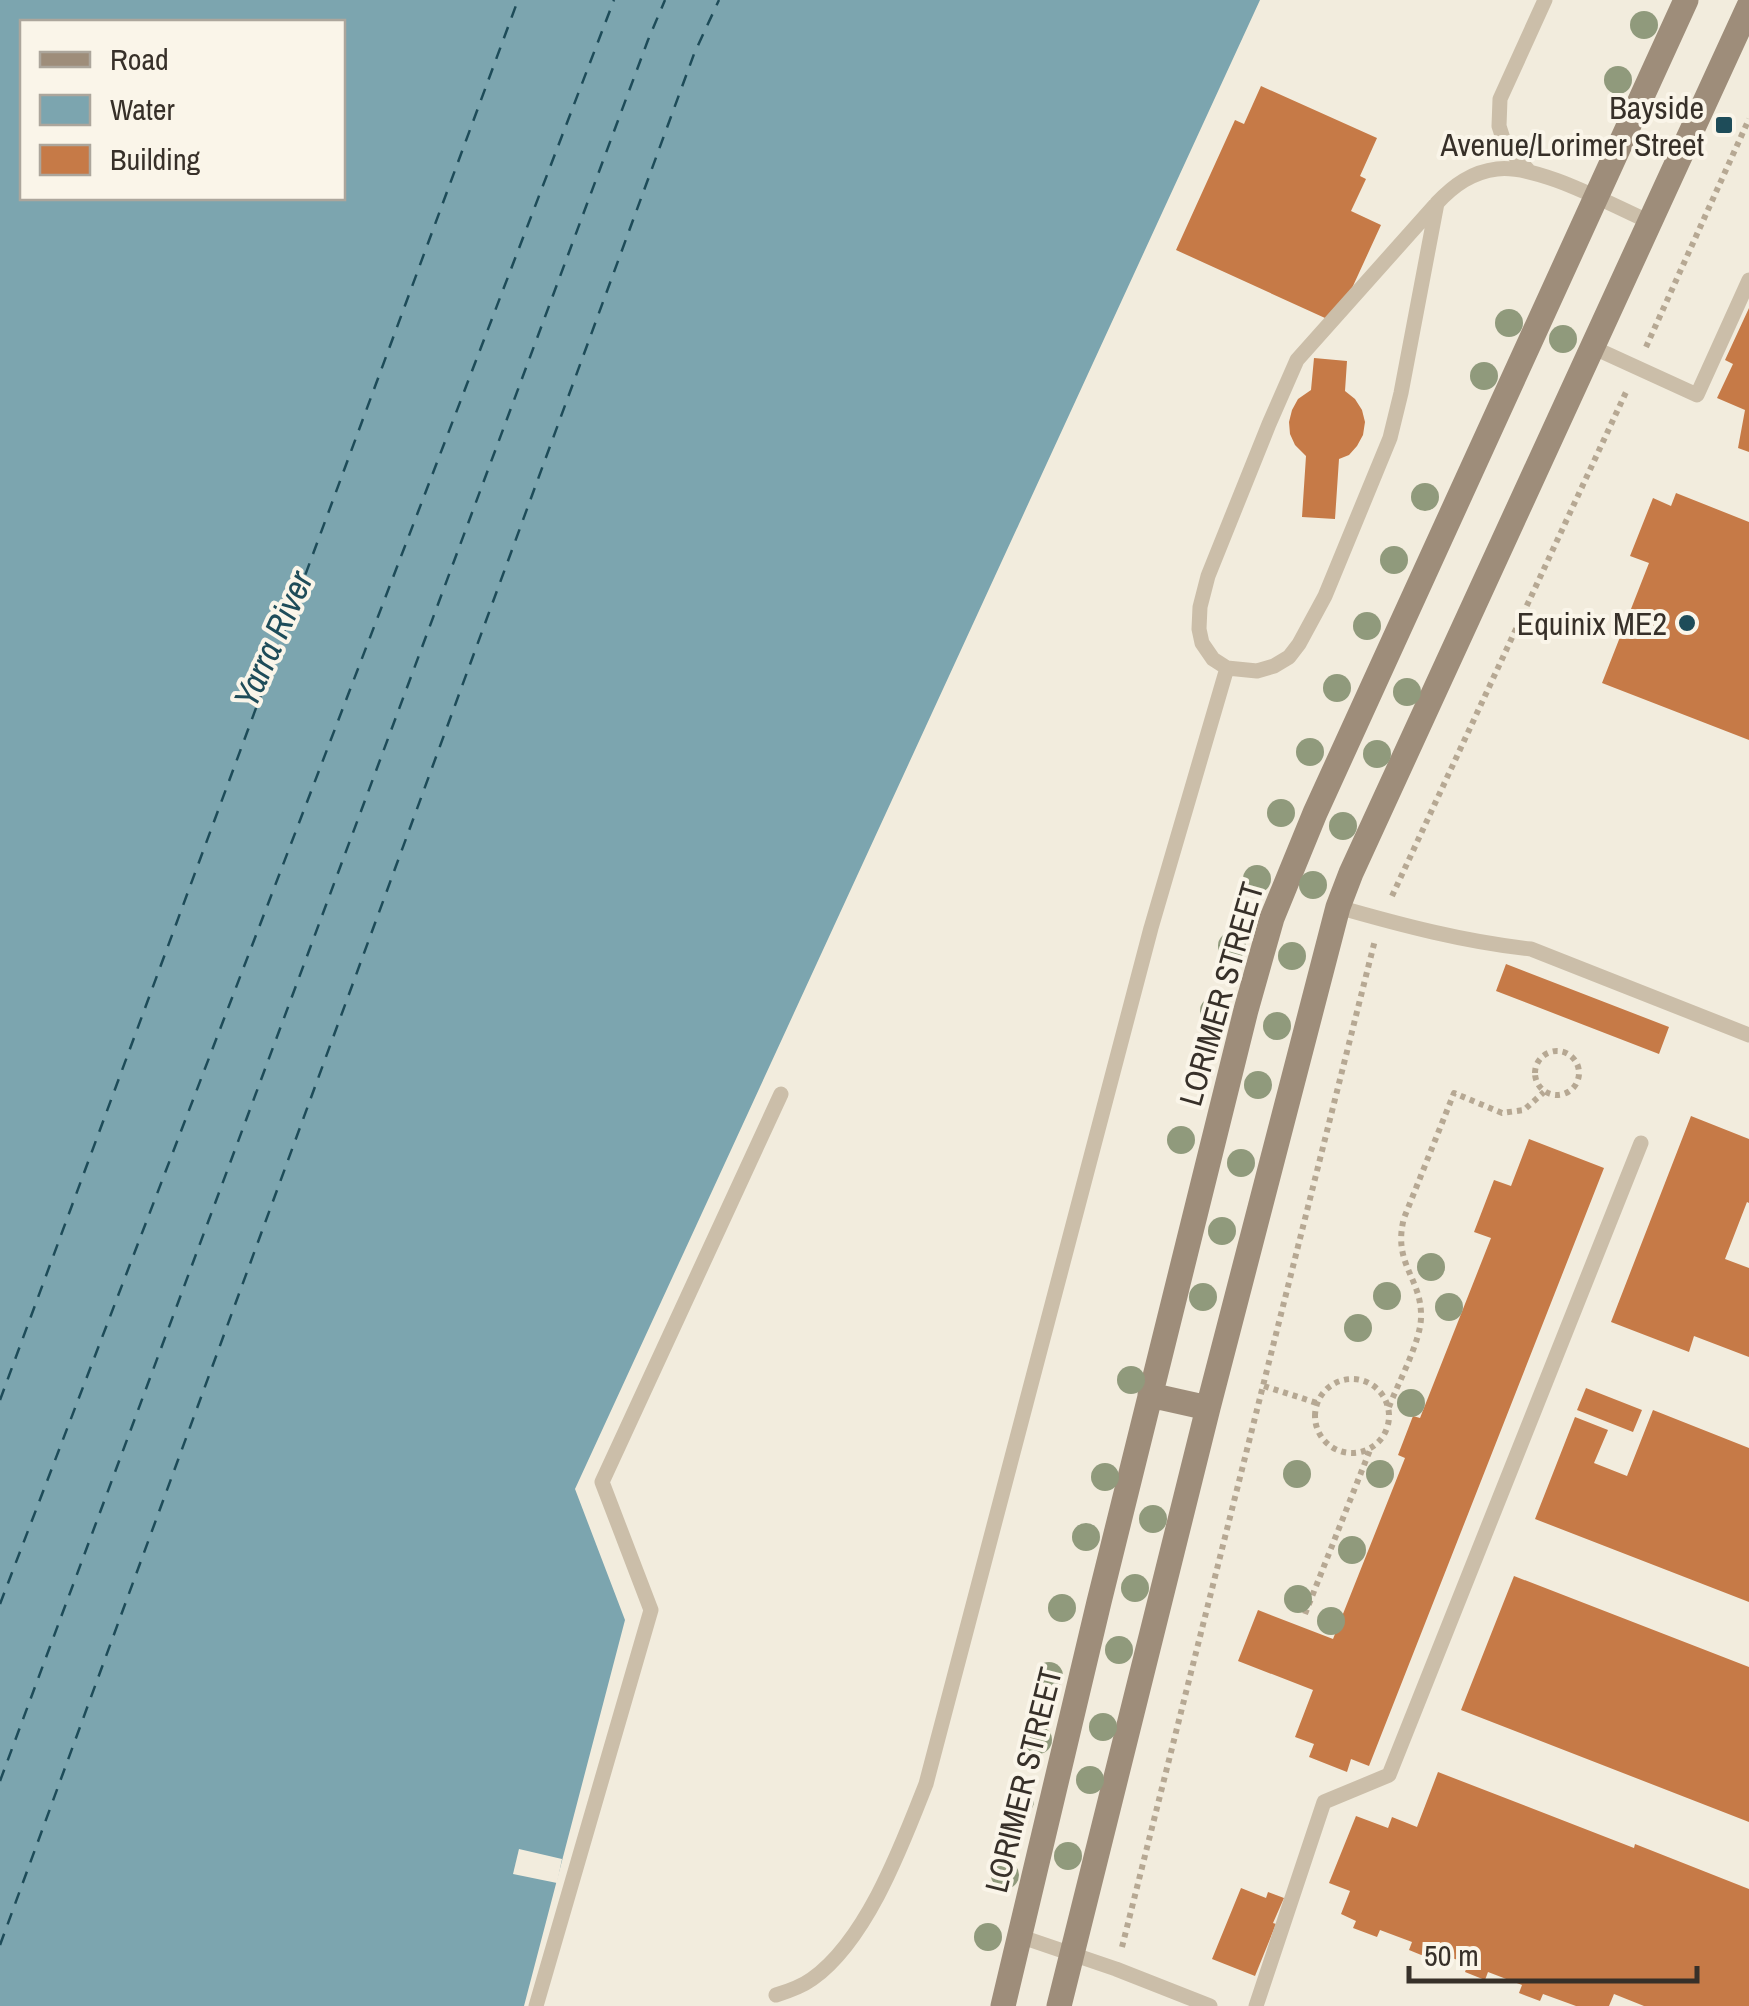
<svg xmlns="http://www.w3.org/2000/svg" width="1749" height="2006" font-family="'Archivo Narrow',sans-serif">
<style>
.water{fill:#7ca5af;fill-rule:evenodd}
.pier{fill:#f2ecdd}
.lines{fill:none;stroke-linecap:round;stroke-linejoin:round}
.ferry{stroke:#1e4c59;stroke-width:2.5;stroke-dasharray:12 10;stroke-linecap:butt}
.building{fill:#c67a47}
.path{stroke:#b6a893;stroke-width:6;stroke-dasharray:5 5;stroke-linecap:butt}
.lane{stroke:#cbbea9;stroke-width:15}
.secondary{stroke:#9e8d7a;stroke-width:25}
.tree{fill:#909a7c}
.poi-dot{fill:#1e4c59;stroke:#faf5e9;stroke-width:4}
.labels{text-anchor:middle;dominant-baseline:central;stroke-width:8;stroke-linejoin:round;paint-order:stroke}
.poi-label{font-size:32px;fill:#373029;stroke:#faf5e9;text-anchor:end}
.street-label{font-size:32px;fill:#373029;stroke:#faf5e9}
.water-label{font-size:35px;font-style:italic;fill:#1e4c59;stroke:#faf5e9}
</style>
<rect width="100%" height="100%" fill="#f2ecdd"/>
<path class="water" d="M0,0H1260L575,1489L625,1620L524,2006H0ZM22,22H342V198H22Z"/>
<path class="pier" d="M519,1849L562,1859L557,1883L513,1874Z"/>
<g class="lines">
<path class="ferry" d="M0,1400L518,0
M0,1604L614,0
M0,1781L648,40L665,0
M0,1945L694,54L719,0"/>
</g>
<path class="building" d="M1261,86L1377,138L1360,176L1366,179L1351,211L1381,225L1336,323L1176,250L1235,120L1244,124Z
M1749,308V452L1738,448L1745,410L1717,398L1733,364L1725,360Z
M1314,358L1347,361L1345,391L1355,399L1362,410L1365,422L1363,435L1357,446L1349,455L1339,459L1335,519L1302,517L1306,456L1295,445L1290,434L1289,422L1292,410L1298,399L1311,390Z
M1676,493L1749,522V740L1602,683L1649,563L1630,556L1653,498L1671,506Z
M1506,964L1669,1027L1659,1054L1496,991Z
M1691,1116L1749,1139V1203L1747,1202L1725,1259L1749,1268V1357L1694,1336L1689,1352L1611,1322Z
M1529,1139L1604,1168L1369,1766L1351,1759L1347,1772L1309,1757L1314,1744L1295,1737L1313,1690L1238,1661L1258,1610L1333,1639L1405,1458L1398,1455L1413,1416L1420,1418L1491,1238L1474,1232L1494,1180L1511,1186Z
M1586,1388L1642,1410L1633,1432L1577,1410Z
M1653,1410L1749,1448V1602L1535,1519L1575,1417L1608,1430L1594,1463L1627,1476Z
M1514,1576L1749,1667V1822L1461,1710Z
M1438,1772L1634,1848L1635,1844L1749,1889V2006H1644L1614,1994L1609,2006H1576L1543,1994L1540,2001L1519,1993L1522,1985L1488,1972L1485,1980L1465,1972L1468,1964L1434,1951L1431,1959L1409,1950L1412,1942L1380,1930L1377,1937L1353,1928L1356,1921L1341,1914L1350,1891L1329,1883L1356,1816L1388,1828L1392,1817L1417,1827Z
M1241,1888L1266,1898L1268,1892L1284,1898L1273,1923L1276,1924L1255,1976L1212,1959Z"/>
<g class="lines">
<path class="path" d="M1646,347L1749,119
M1392,896L1627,390
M1535 1073a22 22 0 1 1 44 0a22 22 0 1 1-44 0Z
M1315 1416a37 37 0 1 1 74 0a37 37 0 1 1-74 0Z
M1264,1386L1317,1403
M1389,1407C1398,1383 1421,1341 1421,1317C1422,1278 1392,1264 1404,1218L1454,1093L1502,1113L1524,1110L1544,1092
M1305,1614L1370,1450
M1122,1947L1375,940"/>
<path class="lane" d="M1528,170L1505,145L1499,126L1500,99L1545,0
M1437,203L1401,393L1390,438L1325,596L1299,644L1289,657L1274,666L1257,671L1227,668L1213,659L1202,643L1199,629L1200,607L1208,576L1269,424L1297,360L1437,203C1454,185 1472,172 1497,169C1538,164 1611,205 1650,222
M1592,347L1697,395L1749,280
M1338,907C1401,925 1465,942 1531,949L1749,1035
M1019,1936L1116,1969L1210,2006
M776,1995C789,1991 801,1987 812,1979C867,1940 902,1845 926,1784L1151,928L1227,668
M536,2006L651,1610L602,1482L781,1094
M1256,2006L1324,1802L1389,1775L1641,1143"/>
<path class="secondary" d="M1150,1395L1208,1408
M1003,2006L1099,1602L1246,1010L1272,918L1315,813L1686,0
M1059,2006L1208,1408L1338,907L1351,873L1749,6"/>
</g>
<g class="tree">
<circle cx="1644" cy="25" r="14"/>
<circle cx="1618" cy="80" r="14"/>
<circle cx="1509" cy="323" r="14"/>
<circle cx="1563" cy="339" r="14"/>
<circle cx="1484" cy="376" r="14"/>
<circle cx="1425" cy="497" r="14"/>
<circle cx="1394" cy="560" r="14"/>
<circle cx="1367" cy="626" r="14"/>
<circle cx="1337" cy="688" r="14"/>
<circle cx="1407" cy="692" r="14"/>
<circle cx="1310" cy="752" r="14"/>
<circle cx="1377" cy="754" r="14"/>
<circle cx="1281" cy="813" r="14"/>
<circle cx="1343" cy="826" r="14"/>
<circle cx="1257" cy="879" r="14"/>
<circle cx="1313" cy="885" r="14"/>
<circle cx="1232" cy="946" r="14"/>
<circle cx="1292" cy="956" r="14"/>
<circle cx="1214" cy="1011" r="14"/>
<circle cx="1277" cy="1026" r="14"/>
<circle cx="1258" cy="1085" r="14"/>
<circle cx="1181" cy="1140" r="14"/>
<circle cx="1241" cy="1163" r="14"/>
<circle cx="1222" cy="1231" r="14"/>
<circle cx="1431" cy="1267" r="14"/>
<circle cx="1387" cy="1296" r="14"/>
<circle cx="1203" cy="1297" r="14"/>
<circle cx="1449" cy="1307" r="14"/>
<circle cx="1358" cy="1328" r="14"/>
<circle cx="1131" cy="1380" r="14"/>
<circle cx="1411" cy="1403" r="14"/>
<circle cx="1297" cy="1474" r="14"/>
<circle cx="1380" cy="1474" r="14"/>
<circle cx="1105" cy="1477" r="14"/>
<circle cx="1153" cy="1519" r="14"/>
<circle cx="1086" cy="1537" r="14"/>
<circle cx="1352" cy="1550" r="14"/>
<circle cx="1135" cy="1588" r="14"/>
<circle cx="1298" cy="1599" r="14"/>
<circle cx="1062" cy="1608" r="14"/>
<circle cx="1331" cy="1621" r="14"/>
<circle cx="1119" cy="1650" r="14"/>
<circle cx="1049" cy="1676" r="14"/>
<circle cx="1103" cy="1727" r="14"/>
<circle cx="1038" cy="1740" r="14"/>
<circle cx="1090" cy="1780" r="14"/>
<circle cx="1020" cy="1801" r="14"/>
<circle cx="1068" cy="1856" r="14"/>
<circle cx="1005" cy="1875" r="14"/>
<circle cx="988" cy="1937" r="14"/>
</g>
<g class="poi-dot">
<rect x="1714" y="115" width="20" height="20" rx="5"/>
<circle cx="1687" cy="623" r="10"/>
</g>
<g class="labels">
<g class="poi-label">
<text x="1704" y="107">Bayside<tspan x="1704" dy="37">Avenue/Lorimer Street</tspan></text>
<text x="1667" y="623">Equinix ME2</text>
</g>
<g class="street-label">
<text transform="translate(1221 994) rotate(-74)">LORIMER STREET</text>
<text transform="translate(1023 1780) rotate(-76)">LORIMER STREET</text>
</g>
<g class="water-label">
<text transform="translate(273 639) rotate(-66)">Yarra River</text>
</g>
</g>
<rect x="20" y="20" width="325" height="180" fill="#faf5e9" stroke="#aca69c" stroke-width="2.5"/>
<rect x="40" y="52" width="50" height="15" fill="#9e8d7a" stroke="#aca69c" stroke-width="2.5"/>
<text x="110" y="70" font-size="30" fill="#373029">Road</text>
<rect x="40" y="95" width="50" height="30" fill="#7ca5af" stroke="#aca69c" stroke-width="2.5"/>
<text x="110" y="120" font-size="30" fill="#373029">Water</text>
<rect x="40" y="145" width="50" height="30" fill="#c67a47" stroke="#aca69c" stroke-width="2.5"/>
<text x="110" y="170" font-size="30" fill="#373029">Building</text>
<path d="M1409 1966v15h288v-15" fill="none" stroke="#373029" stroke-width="5"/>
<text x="1424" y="1966" font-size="30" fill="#373029" stroke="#faf5e9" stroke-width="8" paint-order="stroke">50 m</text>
</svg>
